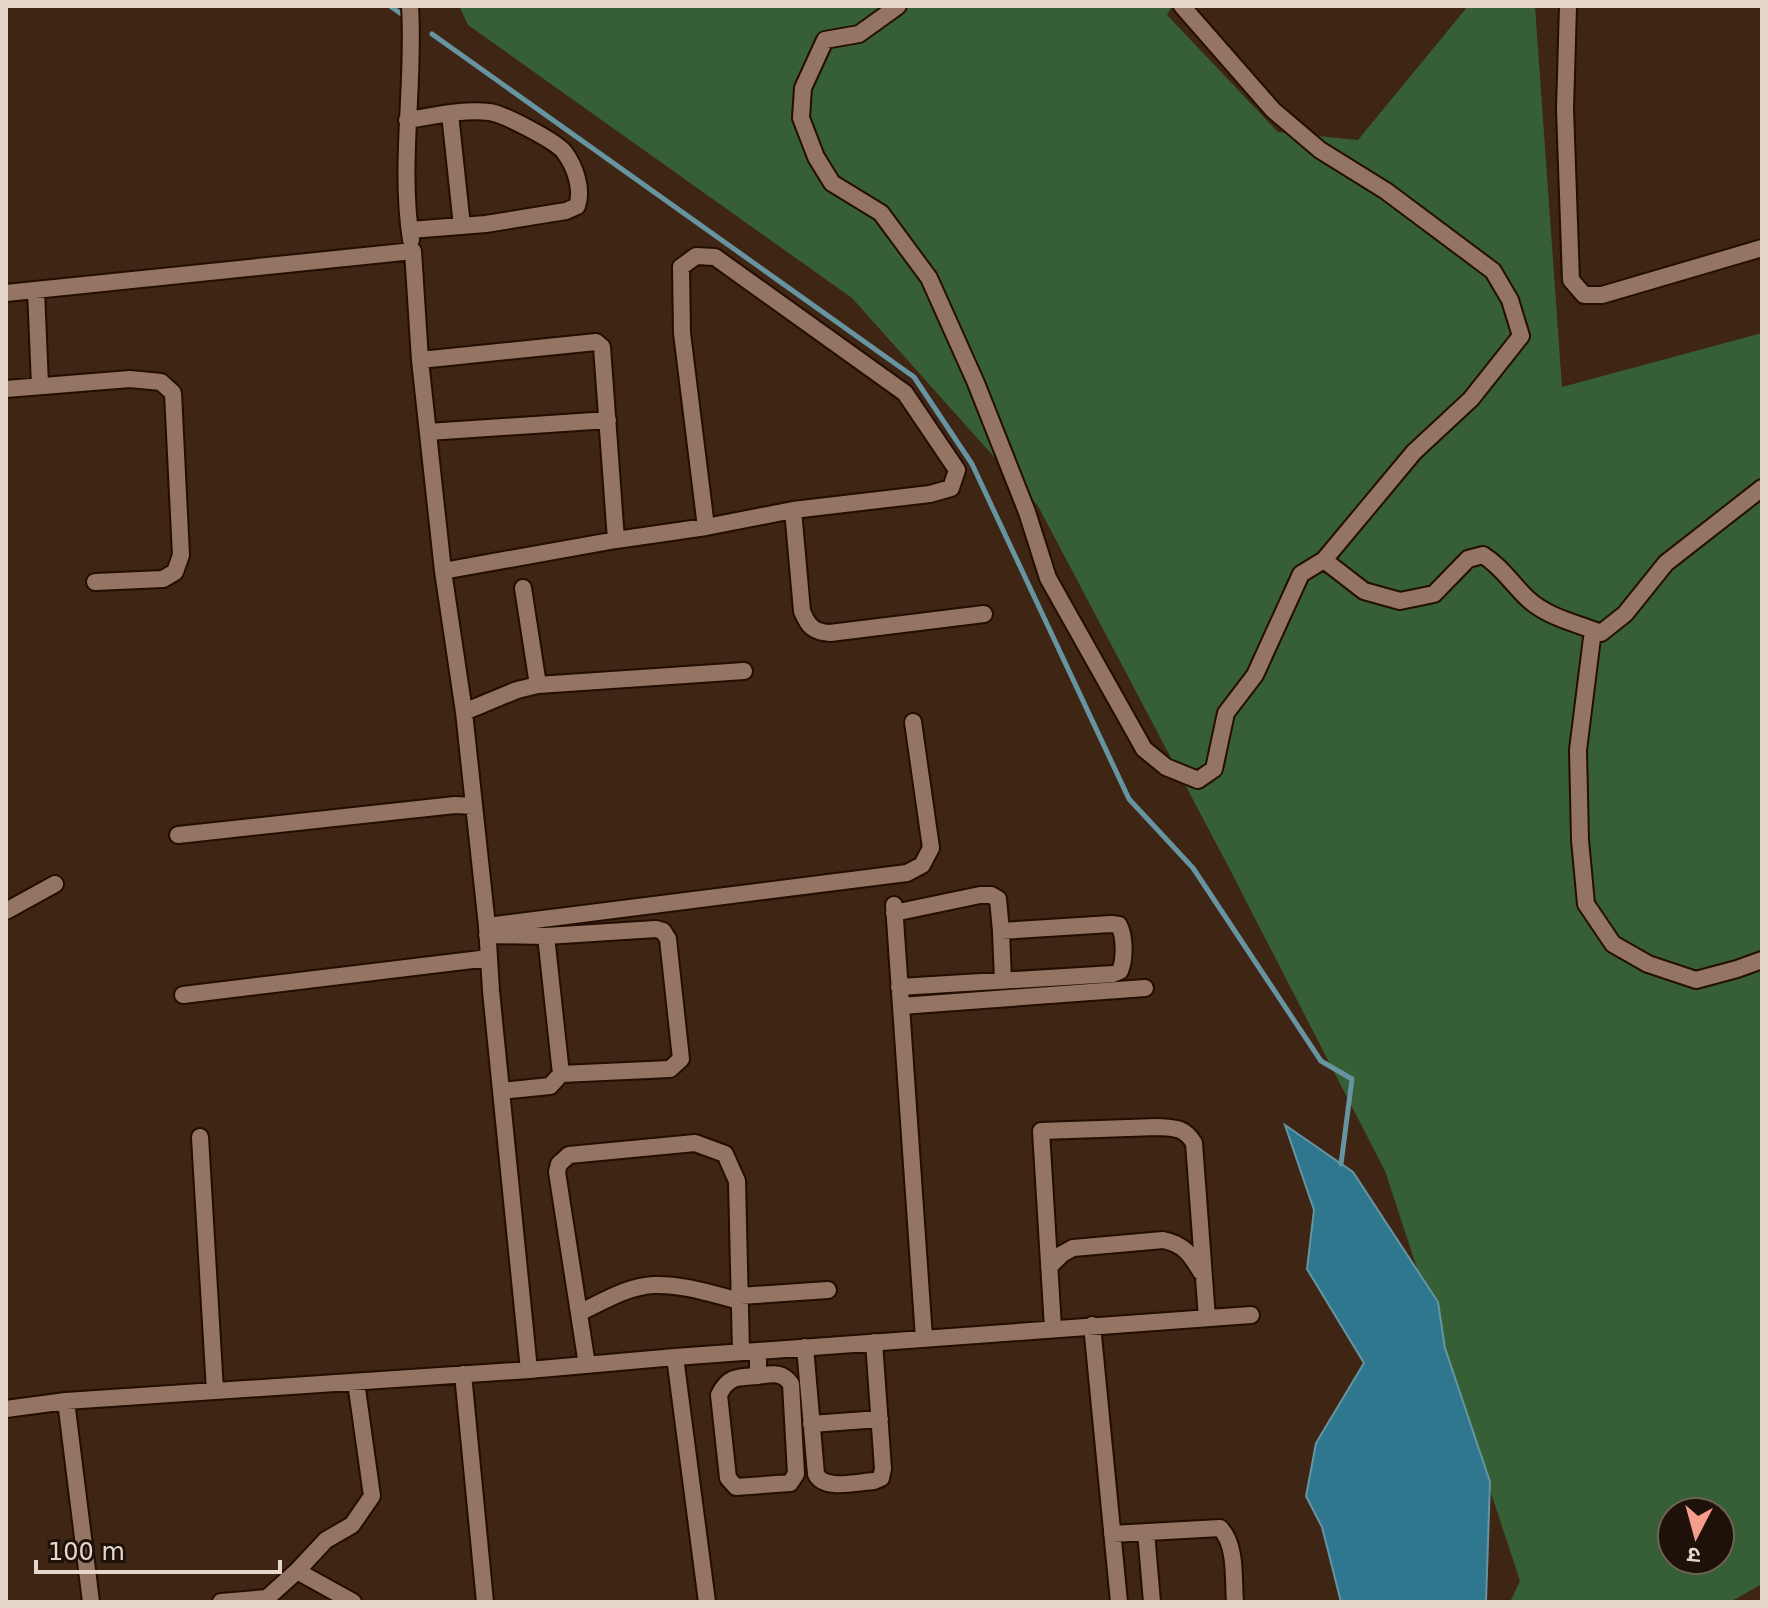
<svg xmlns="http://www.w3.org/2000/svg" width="1768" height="1608" font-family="'DejaVu Sans','Noto Sans Devanagari',sans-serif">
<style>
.forest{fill:#375f36;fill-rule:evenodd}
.water{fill:#2f778f;stroke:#6694a1;stroke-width:2}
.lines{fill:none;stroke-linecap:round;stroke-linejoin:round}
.stream{stroke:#6694a1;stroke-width:5}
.minor-casing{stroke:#240d01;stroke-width:20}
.minor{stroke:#947563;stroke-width:16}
</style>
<rect width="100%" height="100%" fill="#3e2514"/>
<path class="forest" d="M459,6H1172L1167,15L1278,132L1358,140L1468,6H1535L1562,387L1762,333V1584L1730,1602H1510L1520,1581L1385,1171L1227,864L1038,506L852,298L468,25ZM1672,1512H1720V1560H1672Z"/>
<path class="water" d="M1285,1125L1353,1172L1438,1302L1445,1348L1490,1482L1486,1602H1341L1322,1527L1306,1496L1316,1443L1364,1363L1307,1269L1314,1210Z"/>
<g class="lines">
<path class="stream" d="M390,6L400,13
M432,34L914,377L972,464L1129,799L1193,868L1321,1061L1352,1079L1341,1164"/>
<g class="minor-casing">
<path id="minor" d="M410,6C415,84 399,163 411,240
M898,6L859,34L825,40L803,88L801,118L816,157L832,183L881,213L929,278L976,383L1027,512L1048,578L1144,749L1166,767L1198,780L1214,769L1226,713L1255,675L1301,574L1324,560L1414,452L1471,399L1521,336L1510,300L1493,271L1386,191L1320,150L1273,110L1182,6
M1568,6L1565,109L1571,280L1584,295H1602L1762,248
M450,114L462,226
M407,120C434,116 462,109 489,112C502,113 558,142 565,153C575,167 583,189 577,206L566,211L486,224L410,230
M36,290L40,385
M6,293L413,251L420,360L443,571L464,712L487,926L491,991L529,1370
M420,360L596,342L602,347L616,540
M6,389L130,379L161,382L173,393L181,555L175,572L163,579L95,582
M428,432L608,420
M793,510L802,611C808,626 813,632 830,633L984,614
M1324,560L1364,591L1400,601L1434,594L1468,559L1483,555C1502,567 1512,584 1528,599C1549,618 1576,623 1601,633L1625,614L1666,563L1762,488
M443,571L616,540L706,527L793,510L930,494L951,488L957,470L905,393L715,257L696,256L681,267L682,333L706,527
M523,588L538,685
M1593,630L1578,750L1580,840L1586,904L1613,944L1648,964L1696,980L1737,969L1762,960
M464,712L517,690L538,685L744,671
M178,835L455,805L474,806
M894,905L924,1338
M6,911L55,884
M894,913L980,895H991L998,899L1001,931L1111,924L1119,925C1125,937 1125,959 1120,971L1113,974L899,987
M487,926L907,873L922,865L931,848L913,722
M1001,931L1003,981
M487,935L546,936L561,1074
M183,995L489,958
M901,1006L1145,988
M501,1091L550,1086L561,1074L670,1069L681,1059L668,939L663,931L656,929L546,936
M200,1137L215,1391
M1049,1267L1062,1254L1073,1248L1163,1240C1184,1244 1191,1255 1201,1272
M740,1296L828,1290
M579,1313C602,1302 628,1286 654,1285C683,1284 712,1294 740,1301
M1092,1325L1119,1602
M1053,1328L1041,1131L1157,1127C1175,1128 1184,1127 1194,1143L1207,1318
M805,1347L816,1474C824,1491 857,1482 874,1481L881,1478L883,1469L874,1342
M758,1351V1376C738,1377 728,1376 719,1395L728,1478L736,1487L790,1483L796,1474L791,1384C782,1371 772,1374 758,1376
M675,1357L707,1602
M587,1365L557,1172L559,1164L569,1155L695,1143L725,1154L737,1181L741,1352
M463,1374L485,1602
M66,1401L91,1602
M6,1409L66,1401L529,1370L675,1357L1251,1315
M811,1424L880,1419
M1146,1532L1152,1602
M1112,1534L1220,1528C1237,1545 1233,1580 1235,1602
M297,1571L353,1602
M221,1602L267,1598
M267,1602V1598L297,1571L326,1540L352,1525L372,1496L356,1382"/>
</g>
<use href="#minor" class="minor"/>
</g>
<rect width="1768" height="1608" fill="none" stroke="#e7d6cc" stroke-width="16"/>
<g transform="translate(1696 1536) rotate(186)"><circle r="38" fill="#1d110a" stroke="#6e6058" stroke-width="2"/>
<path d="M0-6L14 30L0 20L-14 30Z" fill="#f49d8b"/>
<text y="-12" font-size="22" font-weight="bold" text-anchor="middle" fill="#e7d6cc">उ</text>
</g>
<path d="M36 1560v12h244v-12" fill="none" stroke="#e7d6cc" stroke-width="4"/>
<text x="48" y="1560" font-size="24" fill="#e7d6cc" stroke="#1d110a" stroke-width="6" paint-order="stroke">100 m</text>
</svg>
